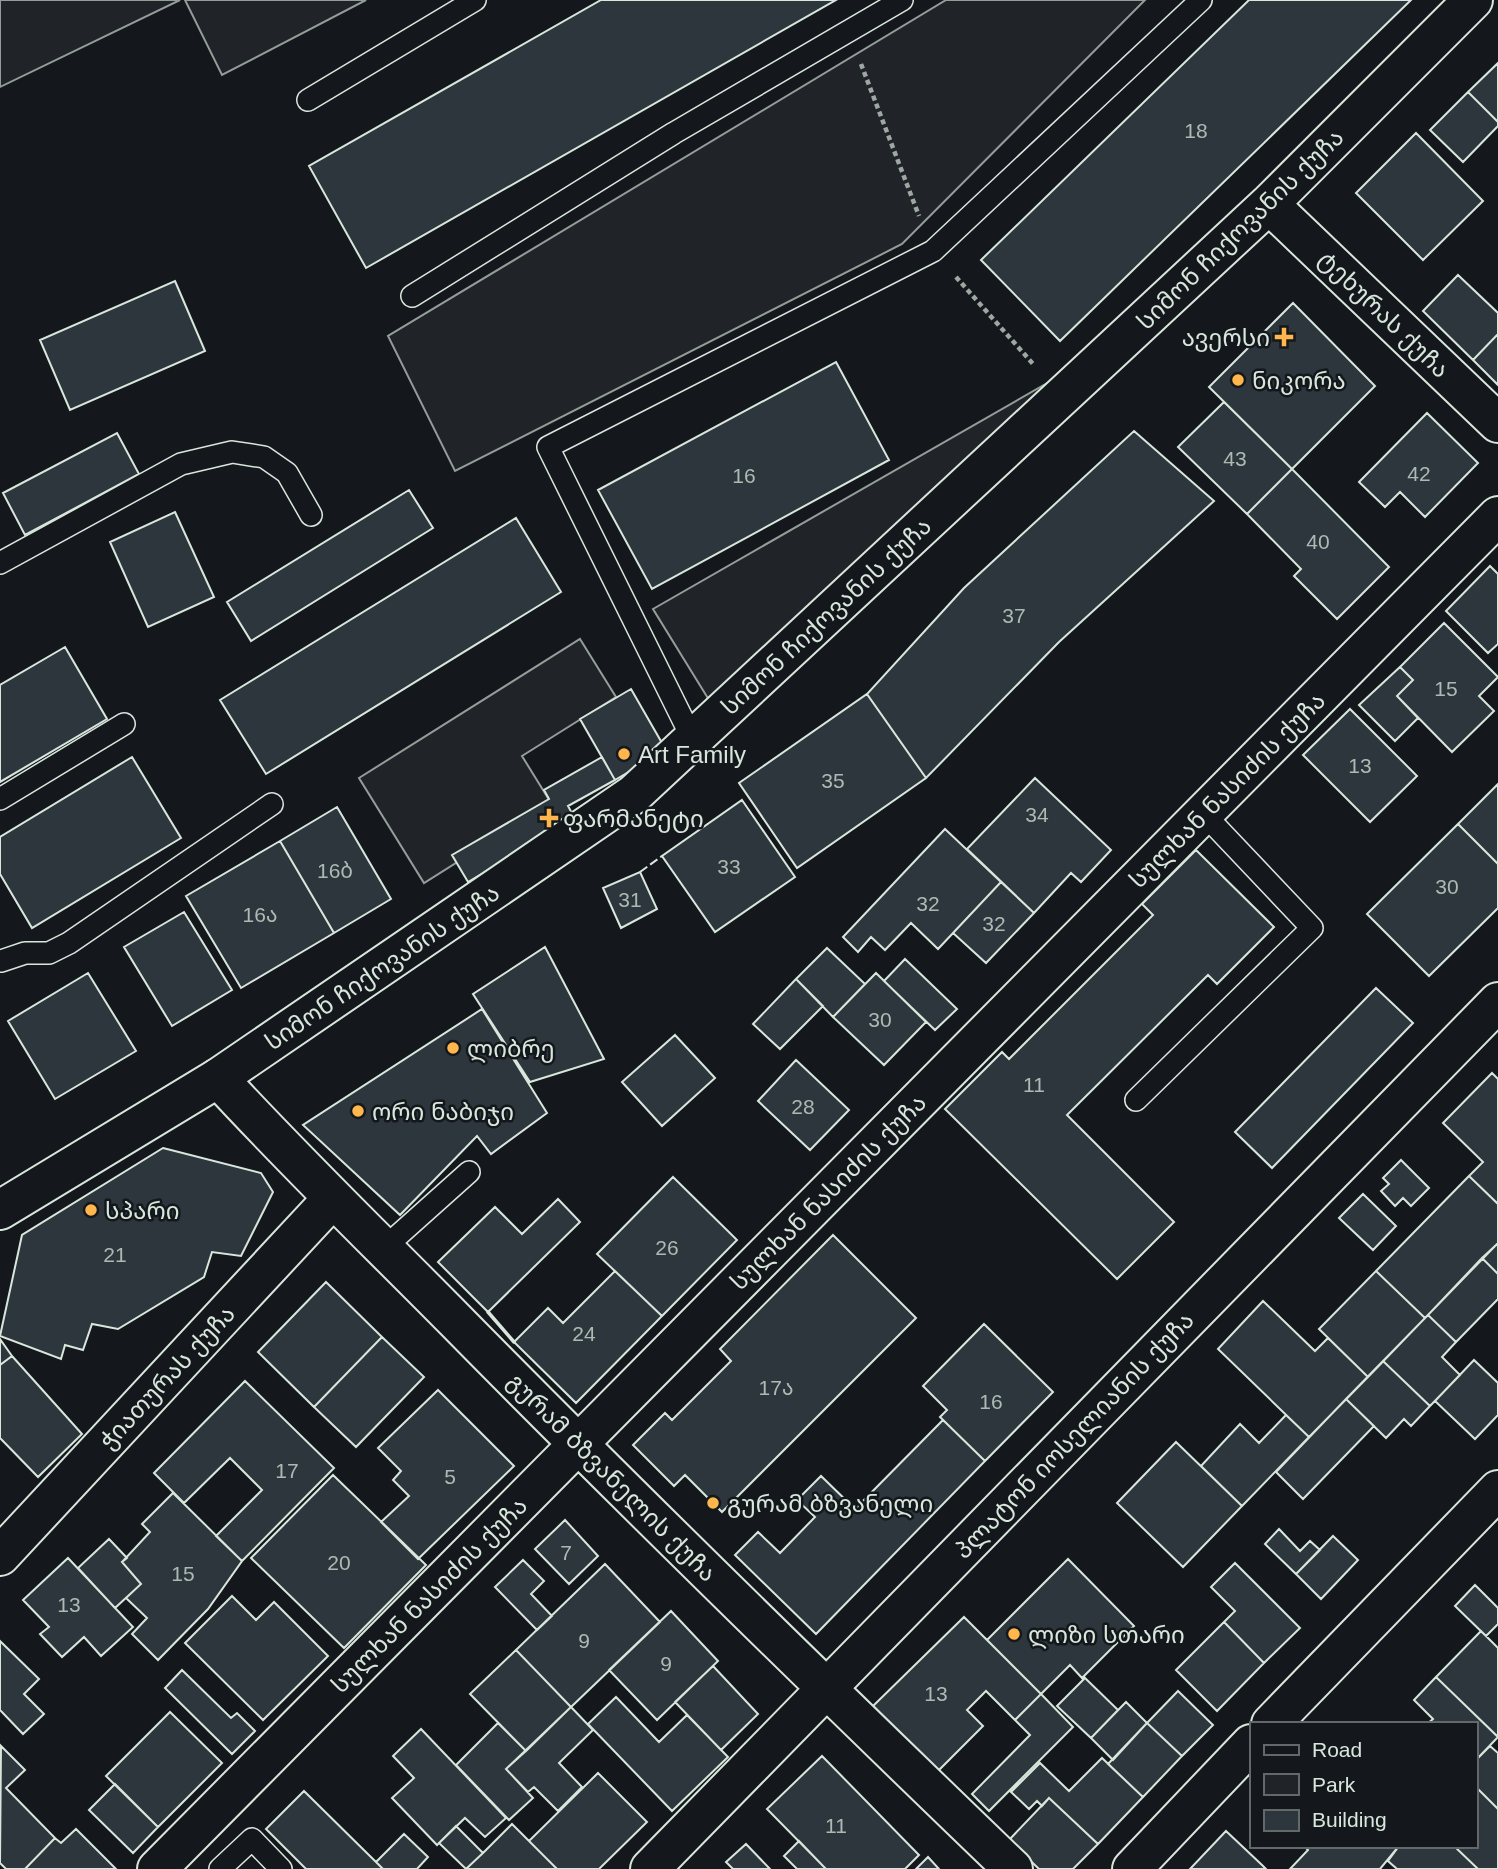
<svg xmlns="http://www.w3.org/2000/svg" width="1498" height="1869" font-family="Arial,'Noto Sans Georgian',sans-serif">
<style>
.green{fill:#202428;stroke:#939e99;stroke-width:2}
.building{fill:#2c363c;stroke:#d8e6dc;stroke-width:2}
.lines{fill:none;stroke-linecap:round;stroke-linejoin:round}
.service-casing{stroke:#d8e6dc;stroke-width:24}
.minor-casing{stroke:#d8e6dc;stroke-width:42}
.tertiary-casing{stroke:#d8e6dc;stroke-width:42}
.path{stroke:#9da8a2;stroke-width:4.5;stroke-dasharray:5 3.5;stroke-linecap:butt}
.service{stroke:#14181c;stroke-width:21}
.minor{stroke:#14181c;stroke-width:38}
.tertiary{stroke:#14181c;stroke-width:38}
.fence{stroke:#d8e6dc;stroke-width:2;stroke-dasharray:9 3.5;stroke-linecap:butt}
.wall{stroke:#d8e6dc;stroke-width:3.5}
.poi-dot{fill:#ffb74d;stroke:#14181c;stroke-width:2.5}
.labels{text-anchor:middle;dominant-baseline:central;stroke-width:5;stroke-linejoin:round;paint-order:stroke}
.number-label{font-size:21px;fill:#adbab4}
.street-label{font-size:24px;fill:#d8e6dc;stroke:#14181c}
.poi-label{font-size:24px;fill:#d8e6dc;stroke:#14181c;text-anchor:start}
</style>
<rect width="100%" height="100%" fill="#14181c"/>
<path class="green" d="M0,0H180L0,87Z
M185,0H366L222,75Z
M946,0H1145L902,244L455,471L388,336Z
M1063,374L709,700L653,609Z
M580,639L616,697L522,756L551,803L424,883L359,778Z"/>
<path class="building" d="M601,0H836L366,268L309,166Z
M1249,0H1411L1060,341L981,260Z
M1498,63V122L1468,92Z
M1468,92L1498,122V126L1463,162L1430,130Z
M1416,133L1483,201L1423,260L1356,193Z
M1458,275L1498,313V334L1473,360L1423,311Z
M175,281L205,351L70,410L40,340Z
M1293,303L1375,386L1292,469L1209,387Z
M1498,334V385L1473,360Z
M836,362L889,460L652,589L598,490Z
M1224,402L1292,469L1247,514L1178,447Z
M1427,413L1478,463L1425,517L1400,492L1385,507L1359,482Z
M1134,431L1214,501L1059,642L926,778L867,694L964,588Z
M117,433L139,474L25,535L3,493Z
M1292,469L1389,567L1337,619L1294,576L1301,569L1247,514Z
M409,490L433,528L251,641L227,602Z
M175,512L214,597L148,627L110,542Z
M516,518L561,592L266,774L220,700Z
M1490,566L1498,574V644L1488,653L1446,611Z
M1444,623L1498,677L1479,696L1494,711L1452,752L1397,696L1413,680L1400,667Z
M65,647L107,719L0,782V685Z
M1400,667L1413,680L1397,696L1418,718L1395,741L1359,705Z
M631,689L666,750L615,780L580,719Z
M867,694L926,778L797,868L739,783Z
M1350,709L1417,776L1370,822L1303,755Z
M132,757L181,838L32,928L0,874V837Z
M602,757L615,780L568,806L575,819L468,882L452,855L549,799L544,790Z
M1035,778L1111,850L1081,882L1071,873L1034,913L967,849Z
M1498,784V864L1458,824Z
M742,800L795,877L715,932L662,856Z
M337,807L391,899L334,933L280,841Z
M1458,824L1498,864V908L1429,976L1367,914Z
M945,829L1001,882L938,949L911,923L885,950L871,937L858,952L843,937Z
M280,841L334,933L241,988L186,896Z
M1196,850L1274,927L1217,984L1208,975L1067,1115L1174,1222L1117,1279L945,1109L1002,1052L1009,1059L1153,915L1142,904Z
M640,872L657,909L621,928L603,888Z
M1001,882L1034,913L986,963L953,933Z
M184,912L232,990L172,1026L124,947Z
M545,947L604,1059L530,1082L473,994Z
M827,948L865,984L833,1017L796,979Z
M905,959L957,1009L935,1030L884,981Z
M88,973L136,1051L55,1099L8,1021Z
M876,973L926,1022L884,1065L833,1017Z
M796,979L823,1006L780,1049L753,1024Z
M1376,988L1413,1023L1272,1168L1235,1132Z
M482,1009L547,1113L491,1154L477,1136L400,1215L303,1125Z
M675,1035L715,1078L662,1126L622,1082Z
M796,1060L849,1110L810,1150L758,1101Z
M1492,1073L1498,1079V1204L1469,1176L1483,1162L1443,1123Z
M163,1148L261,1173L273,1192L241,1256L212,1252L204,1277L118,1329L92,1324L83,1350L65,1345L61,1359L0,1336L22,1235Z
M1401,1160L1429,1188L1411,1206L1403,1198L1395,1206L1381,1191L1389,1184L1383,1178Z
M1469,1176L1498,1204V1243L1425,1318L1376,1271Z
M673,1177L737,1240L662,1316L597,1254Z
M1363,1194L1396,1226L1373,1250L1339,1218Z
M558,1199L580,1222L488,1312L438,1262L495,1207L522,1234Z
M833,1235L916,1318L722,1512L685,1475L674,1486L633,1445L665,1413L672,1420L731,1361L720,1349Z
M1498,1243V1274L1482,1258Z
M1482,1258L1498,1274V1299L1456,1342L1428,1315Z
M615,1271L662,1316L576,1403L514,1342L548,1308L563,1323Z
M1376,1271L1425,1318L1368,1377L1319,1329Z
M326,1282L382,1337L314,1407L258,1352Z
M1263,1301L1315,1351L1328,1338L1368,1377L1309,1437L1218,1349Z
M1428,1315L1456,1342L1442,1357L1460,1375L1430,1406L1383,1361Z
M984,1324L1053,1392L985,1461L940,1417L947,1410L923,1386Z
M382,1337L424,1377L356,1447L314,1407Z
M0,1339L12,1356L0,1365Z
M12,1356L82,1434L38,1477L0,1438V1365Z
M1474,1360L1498,1383V1415L1475,1439L1435,1401Z
M1383,1361L1430,1406L1411,1426L1404,1419L1386,1438L1346,1399Z
M245,1381L334,1468L242,1561L216,1536L262,1490L230,1458L184,1503L154,1473Z
M438,1390L514,1466L418,1559L381,1522L409,1496L393,1480L401,1471L378,1448Z
M1346,1399L1374,1426L1303,1499L1276,1472Z
M1286,1415L1309,1437L1242,1506L1201,1466L1240,1424L1259,1443Z
M943,1420L985,1461L816,1634L735,1555L758,1532L780,1553L815,1517L797,1500L821,1476L855,1509Z
M1176,1442L1242,1506L1183,1567L1117,1503Z
M333,1475L426,1565L344,1648L251,1558Z
M173,1493L242,1561L208,1609L158,1660L132,1634L147,1618L126,1598L141,1584L122,1562L150,1532L142,1524Z
M565,1520L598,1556L569,1584L535,1549Z
M1279,1529L1300,1551L1310,1541L1320,1550L1296,1574L1265,1544Z
M1333,1536L1358,1560L1321,1599L1296,1574Z
M109,1539L127,1558L122,1562L141,1584L115,1608L78,1568Z
M68,1558L133,1627L101,1656L84,1637L62,1657L40,1634L49,1627L23,1600Z
M1068,1559L1134,1626L1082,1678L1070,1665L1041,1694L987,1640Z
M523,1560L544,1581L531,1594L552,1616L537,1630L495,1587Z
M1235,1563L1300,1628L1264,1663L1224,1622L1235,1611L1211,1587Z
M605,1564L660,1622L571,1707L516,1650Z
M1475,1585L1498,1608V1624L1486,1636L1455,1606Z
M232,1596L256,1620L274,1602L328,1656L263,1720L185,1643Z
M671,1611L718,1661L657,1720L609,1670Z
M964,1617L1041,1694L1015,1720L986,1691L967,1710L983,1726L938,1771L873,1706Z
M1224,1622L1264,1663L1217,1711L1176,1670Z
M1481,1631L1498,1648V1737L1436,1677Z
M0,1641L39,1679L24,1694L44,1714L23,1734L0,1710Z
M516,1650L571,1707L526,1751L470,1694Z
M713,1666L758,1714L721,1750L675,1702Z
M182,1670L231,1718L237,1713L255,1731L232,1754L165,1688Z
M1436,1677L1498,1737L1475,1761V1724H1427L1433,1719L1414,1700Z
M1085,1678L1118,1710L1091,1738L1057,1706Z
M1178,1691L1213,1725L1182,1756L1147,1723Z
M1041,1694L1073,1727L989,1811L972,1794L1030,1735L1015,1720Z
M616,1697L659,1742L687,1715L728,1757L672,1811L588,1724Z
M1126,1702L1147,1723L1113,1760L1091,1738Z
M571,1707L593,1730L559,1763L582,1787L558,1811L534,1787L528,1792L506,1769Z
M170,1712L222,1763L158,1827L106,1776Z
M498,1723L526,1751L506,1769L533,1798L509,1820L456,1765Z
M1147,1723L1182,1756L1143,1797L1108,1764Z
M421,1729L506,1818L485,1837L465,1818L437,1845L392,1798L414,1778L393,1756Z
M1,1746L25,1770L6,1788L55,1838L25,1869H6L0,1863Z
M1490,1746L1498,1753V1809L1475,1786V1761Z
M822,1756L919,1855L905,1869H826L767,1809Z
M1102,1758L1143,1797L1098,1844L1049,1798L1042,1806L1037,1801L1029,1809L1011,1792L1040,1763L1069,1791Z
M598,1773L647,1822L599,1869H557L529,1841Z
M115,1784L158,1827L133,1853L89,1810Z
M1475,1786L1498,1809V1869H1478L1454,1846H1475Z
M304,1791L376,1862L383,1869H306L266,1829Z
M1049,1798L1098,1844L1073,1869H1039L1009,1840Z
M512,1824L557,1869H466L483,1853Z
M456,1826L483,1853L466,1869L439,1843Z
M76,1829L116,1869H25L55,1838L61,1843Z
M1226,1831L1262,1865L1266,1869H1190Z
M404,1834L428,1857L417,1869H383L376,1862Z
M799,1841L826,1869H797L784,1856Z
M746,1844L770,1869H733L726,1862Z
M1304,1846H1399L1380,1869H1290L1308,1850Z
M1399,1846H1454L1478,1869H1397L1388,1861Z
M928,1857L939,1869H916Z"/>
<g class="lines">
<g class="service-casing">
<path id="service" d="M308,100L475,0
M412,296L674,133L902,0
M0,563L181,464L232,452L264,457L287,473L311,515
M693,740L548,447L933,251L1201,0
M0,799L124,724
M1,961L25,953H49L69,943L272,804
M1136,1100L1312,928L1203,813
M384,1248L469,1172
M220,1869L252,1839L281,1869"/>
</g>
<g class="minor-casing">
<path id="minor" d="M218,1078C294,1161 376,1240 455,1320C638,1506 825,1688 1013,1869
M0,1556L333,1198
M157,1869L1498,516
M650,1869L1498,1002"/>
</g>
<g class="tertiary-casing">
<path id="tertiary" d="M1269,204L1498,423
M0,1210L218,1078L634,794L1269,204L1473,0
M1271,1724L1498,1490
M1132,1869L1251,1744"/>
</g>
<path class="path" d="M861,64L919,216
M956,277L1034,365"/>
<use href="#service" class="service"/>
<use href="#minor" class="minor"/>
<use href="#tertiary" class="tertiary"/>
<path class="fence" d="M640,872L662,856"/>
<path class="wall" d="M488,1312L514,1342"/>
</g>
<g class="poi-dot">
<path d="M1280.5 326.5h7v7h7v7h-7v7h-7v-7h-7v-7h7z"/>
<circle cx="1238" cy="380" r="7"/>
<circle cx="624" cy="754" r="7"/>
<path d="M545.5 807.5h7v7h7v7h-7v7h-7v-7h-7v-7h7z"/>
<circle cx="453" cy="1048" r="7"/>
<circle cx="358" cy="1111" r="7"/>
<circle cx="91" cy="1210" r="7"/>
<circle cx="713" cy="1503" r="7"/>
<circle cx="1014" cy="1634" r="7"/>
</g>
<g class="labels">
<g class="number-label">
<text x="1196" y="130">18</text>
<text x="1235" y="458">43</text>
<text x="1419" y="473">42</text>
<text x="744" y="475">16</text>
<text x="1318" y="541">40</text>
<text x="1014" y="615">37</text>
<text x="1446" y="688">15</text>
<text x="1360" y="765">13</text>
<text x="833" y="780">35</text>
<text x="1037" y="814">34</text>
<text x="729" y="866">33</text>
<text x="335" y="870">16ბ</text>
<text x="1447" y="886">30</text>
<text x="630" y="899">31</text>
<text x="928" y="903">32</text>
<text x="260" y="914">16ა</text>
<text x="994" y="923">32</text>
<text x="880" y="1019">30</text>
<text x="1034" y="1084">11</text>
<text x="803" y="1106">28</text>
<text x="667" y="1247">26</text>
<text x="115" y="1254">21</text>
<text x="584" y="1333">24</text>
<text x="776" y="1387">17ა</text>
<text x="991" y="1401">16</text>
<text x="287" y="1470">17</text>
<text x="450" y="1476">5</text>
<text x="566" y="1552">7</text>
<text x="339" y="1562">20</text>
<text x="183" y="1573">15</text>
<text x="69" y="1604">13</text>
<text x="584" y="1640">9</text>
<text x="666" y="1663">9</text>
<text x="936" y="1693">13</text>
<text x="836" y="1825">11</text>
</g>
<g class="street-label">
<text transform="translate(1240 229) rotate(-44)">სიმონ ჩიქოვანის ქუჩა</text>
<text transform="translate(1384 314) rotate(44)">ტეხურას ქუჩა</text>
<text transform="translate(826 616) rotate(-43)">სიმონ ჩიქოვანის ქუჩა</text>
<text transform="translate(1227 790) rotate(-45)">სულხან ნასიძის ქუჩა</text>
<text transform="translate(382 967) rotate(-34)">სიმონ ჩიქოვანის ქუჩა</text>
<text transform="translate(828 1192) rotate(-45)">სულხან ნასიძის ქუჩა</text>
<text transform="translate(167 1377) rotate(-47)">ჭიათურას ქუჩა</text>
<text transform="translate(1074 1435) rotate(-46)">პლატონ იოსელიანის ქუჩა</text>
<text transform="translate(612 1477) rotate(45)">გურამ ბზვანელის ქუჩა</text>
<text transform="translate(429 1595) rotate(-45)">სულხან ნასიძის ქუჩა</text>
</g>
<g class="poi-label">
<text x="1270" y="337" text-anchor="end">ავერსი</text>
<text x="1252" y="380">ნიკორა</text>
<text x="638" y="754">Art Family</text>
<text x="563" y="818">ფარმანეტი</text>
<text x="467" y="1048">ლიბრე</text>
<text x="372" y="1111">ორი ნაბიჯი</text>
<text x="105" y="1210">სპარი</text>
<text x="727" y="1503">გურამ ბზვანელი</text>
<text x="1028" y="1634">ლიზი სთარი</text>
</g>
</g>
<rect x="1250" y="1722" width="228" height="126" fill="#14181c" stroke="#626a69" stroke-width="2"/>
<rect x="1264" y="1745" width="35" height="10" fill="#14181c" stroke="#626a69" stroke-width="2"/>
<text x="1312" y="1757" font-size="21" fill="#d8e6dc">Road</text>
<rect x="1264" y="1774" width="35" height="21" fill="#202428" stroke="#626a69" stroke-width="2"/>
<text x="1312" y="1792" font-size="21" fill="#d8e6dc">Park</text>
<rect x="1264" y="1810" width="35" height="21" fill="#2c363c" stroke="#626a69" stroke-width="2"/>
<text x="1312" y="1827" font-size="21" fill="#d8e6dc">Building</text>
</svg>
